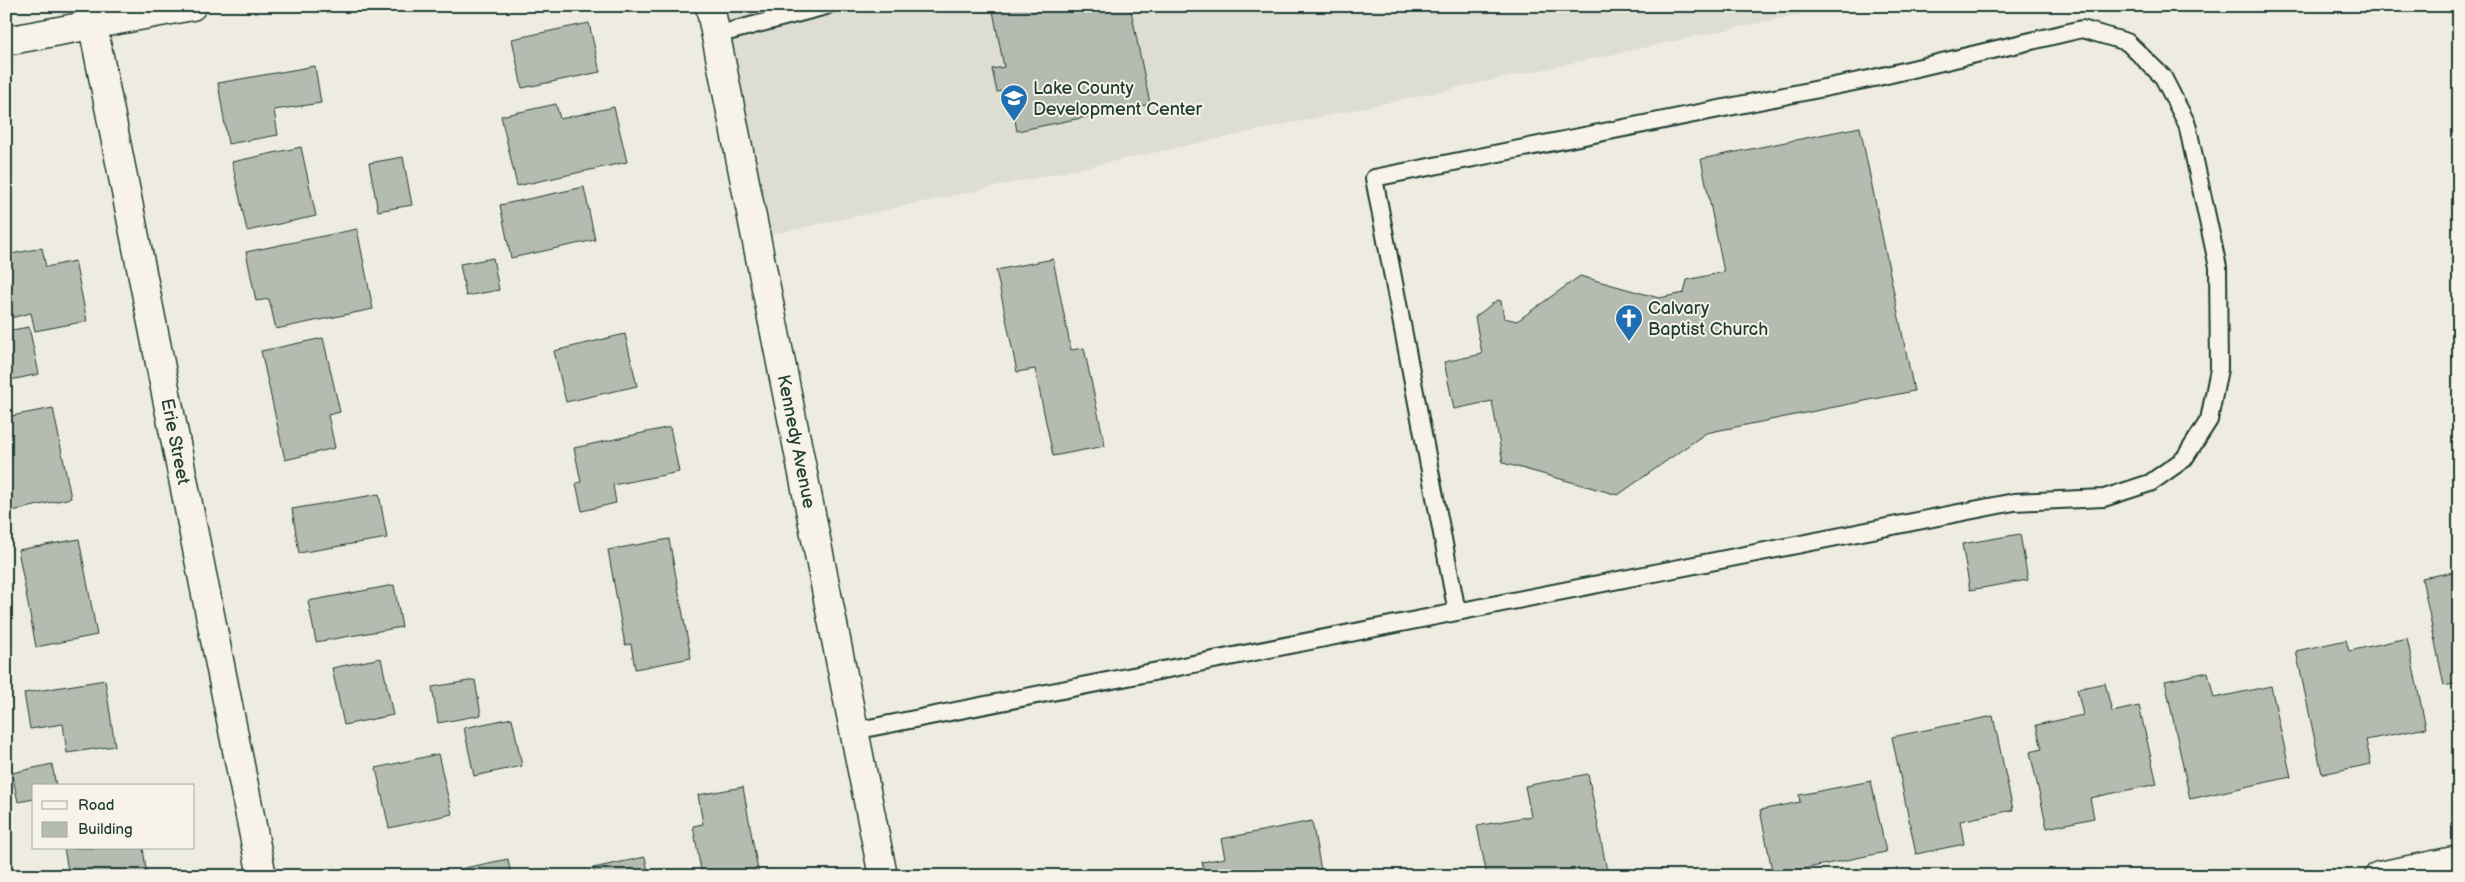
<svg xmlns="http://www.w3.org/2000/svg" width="2465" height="882" font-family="'Balsamiq Sans',sans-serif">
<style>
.built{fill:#ddddd2}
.building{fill:#b5bbb0;stroke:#1f3d34}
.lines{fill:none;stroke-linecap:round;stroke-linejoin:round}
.service-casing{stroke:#1f3d34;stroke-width:20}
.minor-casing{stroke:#1f3d34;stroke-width:31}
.tertiary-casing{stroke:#1f3d34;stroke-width:31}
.service{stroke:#f7f3e8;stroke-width:16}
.minor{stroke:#f7f3e8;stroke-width:28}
.tertiary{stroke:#f7f3e8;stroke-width:28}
.labels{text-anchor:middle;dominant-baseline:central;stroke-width:4;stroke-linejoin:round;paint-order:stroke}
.poi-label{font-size:18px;fill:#1f3d34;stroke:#f7f3e8;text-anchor:start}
.street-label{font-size:18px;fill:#1f3d34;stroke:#f7f3e8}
</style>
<rect width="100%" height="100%" fill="#eeece1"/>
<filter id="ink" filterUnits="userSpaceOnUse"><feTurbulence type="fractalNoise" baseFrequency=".02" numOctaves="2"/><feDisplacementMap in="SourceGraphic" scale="10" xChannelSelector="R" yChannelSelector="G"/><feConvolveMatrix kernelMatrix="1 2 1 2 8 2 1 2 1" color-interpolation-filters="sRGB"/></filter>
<g filter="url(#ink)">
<path class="built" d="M710,6H1839L755,238Z"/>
<path class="building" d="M992,6H1130L1150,104L1017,131L1009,89L997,92L992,69L1004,67Z
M589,23L600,72L522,88L512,39Z
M315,66L321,103L274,110L278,135L228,144L218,83Z
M556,104L560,119L614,107L627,162L517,186L501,116Z
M1860,127L1914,391L1706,433L1618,495L1503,463L1492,401L1454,409L1444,362L1482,354L1475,317L1497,300L1501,301L1504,318L1517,321L1580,276L1659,298L1684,293L1687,280L1724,272L1701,159Z
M301,147L316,216L247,231L232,162Z
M403,157L412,205L378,211L369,163Z
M584,187L595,240L511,258L500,205Z
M357,229L373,309L276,329L269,299L256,301L246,252Z
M42,248L46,267L75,261L87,321L35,331L31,313L6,319V255Z
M493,258L499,290L466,296L460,264Z
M1053,259L1071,350L1084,348L1105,446L1053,456L1035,369L1017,372L996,270Z
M29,327L39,374L6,381V331Z
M625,334L637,386L566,402L554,351Z
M323,338L340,412L328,415L335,448L285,460L261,351Z
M53,408L71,498L12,511L6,484V417Z
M670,427L679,472L613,485L616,503L582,511L576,483L581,482L574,448Z
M379,494L387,538L299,553L292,509Z
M2020,534L2028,580L1970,590L1962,544Z
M79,539L97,635L36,647L18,550Z
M669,539L691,658L635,669L631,644L625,645L608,550Z
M2459,571V683L2444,686L2422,578Z
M394,585L402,627L316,642L308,601Z
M2407,638L2426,728L2366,740L2371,764L2322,774L2296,651L2346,640L2349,651Z
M381,658L393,715L344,725L332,668Z
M2208,672L2214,698L2271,686L2291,777L2190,799L2165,681Z
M105,680L115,746L67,753L63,724L30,729L24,693Z
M475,680L481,715L438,723L432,687Z
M2105,683L2112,712L2139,706L2157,784L2090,798L2094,818L2047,828L2030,752L2042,749L2036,725L2083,715L2077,689Z
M1993,716L2013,810L1960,821L1964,844L1916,854L1892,737Z
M512,718L522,766L474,776L464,728Z
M438,754L452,814L389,828L376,768Z
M52,764L56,786H34V799L18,802L12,773Z
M1588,774L1608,876H1487L1477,826L1531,816L1525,786Z
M1871,781L1886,852L1773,875L1760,810L1800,802L1799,795Z
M743,787L759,876H702L693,826L703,824L698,795Z
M1312,821L1322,876H1205L1202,862L1225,858L1221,839Z
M64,848H143L147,876H69Z
M645,857L649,876H595L593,868Z
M508,859L511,876H462L460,869Z"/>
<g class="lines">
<g class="service-casing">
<path id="service" d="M716,35L826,6
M854,731L2014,502L2104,498L2150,483L2184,459L2209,420L2219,369L2218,267L2187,124L2163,77L2127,42L2082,29L1874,78L1374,178L1457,612"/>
</g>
<g class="minor-casing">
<g id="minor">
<path id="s1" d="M89,6L262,876"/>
<path d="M6,41L192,6"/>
<path d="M2379,876L2459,860"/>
</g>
</g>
<g class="tertiary-casing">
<g id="tertiary">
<path id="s2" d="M710,6L883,876"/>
</g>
</g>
<use href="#service" class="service"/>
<use href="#minor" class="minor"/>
<use href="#tertiary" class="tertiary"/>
</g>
</g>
<defs>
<g id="school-pin" transform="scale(1.4375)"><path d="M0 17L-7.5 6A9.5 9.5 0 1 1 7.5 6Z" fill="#1f6fb2" stroke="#f7f3e8"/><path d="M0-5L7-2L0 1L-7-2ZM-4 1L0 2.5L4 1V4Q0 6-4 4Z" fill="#fff"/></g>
<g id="church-pin" transform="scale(1.4375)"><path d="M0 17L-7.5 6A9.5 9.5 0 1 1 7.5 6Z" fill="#1f6fb2" stroke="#f7f3e8"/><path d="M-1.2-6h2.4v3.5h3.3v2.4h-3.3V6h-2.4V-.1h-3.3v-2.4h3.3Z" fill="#fff"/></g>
</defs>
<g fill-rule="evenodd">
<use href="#school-pin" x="1014" y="98"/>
<use href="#church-pin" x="1629" y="318"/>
</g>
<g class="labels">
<g class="poi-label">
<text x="1033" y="88">Lake County<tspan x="1033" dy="21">Development Center</tspan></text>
<text x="1648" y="308">Calvary<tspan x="1648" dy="21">Baptist Church</tspan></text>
</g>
<g class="street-label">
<text stroke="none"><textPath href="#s1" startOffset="444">Erie Street</textPath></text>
<text stroke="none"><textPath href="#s2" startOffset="444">Kennedy Avenue</textPath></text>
</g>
</g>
<rect width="2465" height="882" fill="none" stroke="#f7f3e8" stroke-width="25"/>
<rect x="12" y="12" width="2440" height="857" fill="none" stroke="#1f3d34" stroke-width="2" filter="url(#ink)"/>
<rect x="32" y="784" width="162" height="65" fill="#f7f3e8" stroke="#a1aaa0"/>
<rect x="42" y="801" width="25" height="8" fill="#f7f3e8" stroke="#a1aaa0"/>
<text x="78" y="810" font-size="15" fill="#1f3d34">Road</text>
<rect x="42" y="822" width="25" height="15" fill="#b5bbb0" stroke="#a1aaa0"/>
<text x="78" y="834" font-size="15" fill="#1f3d34">Building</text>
</svg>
